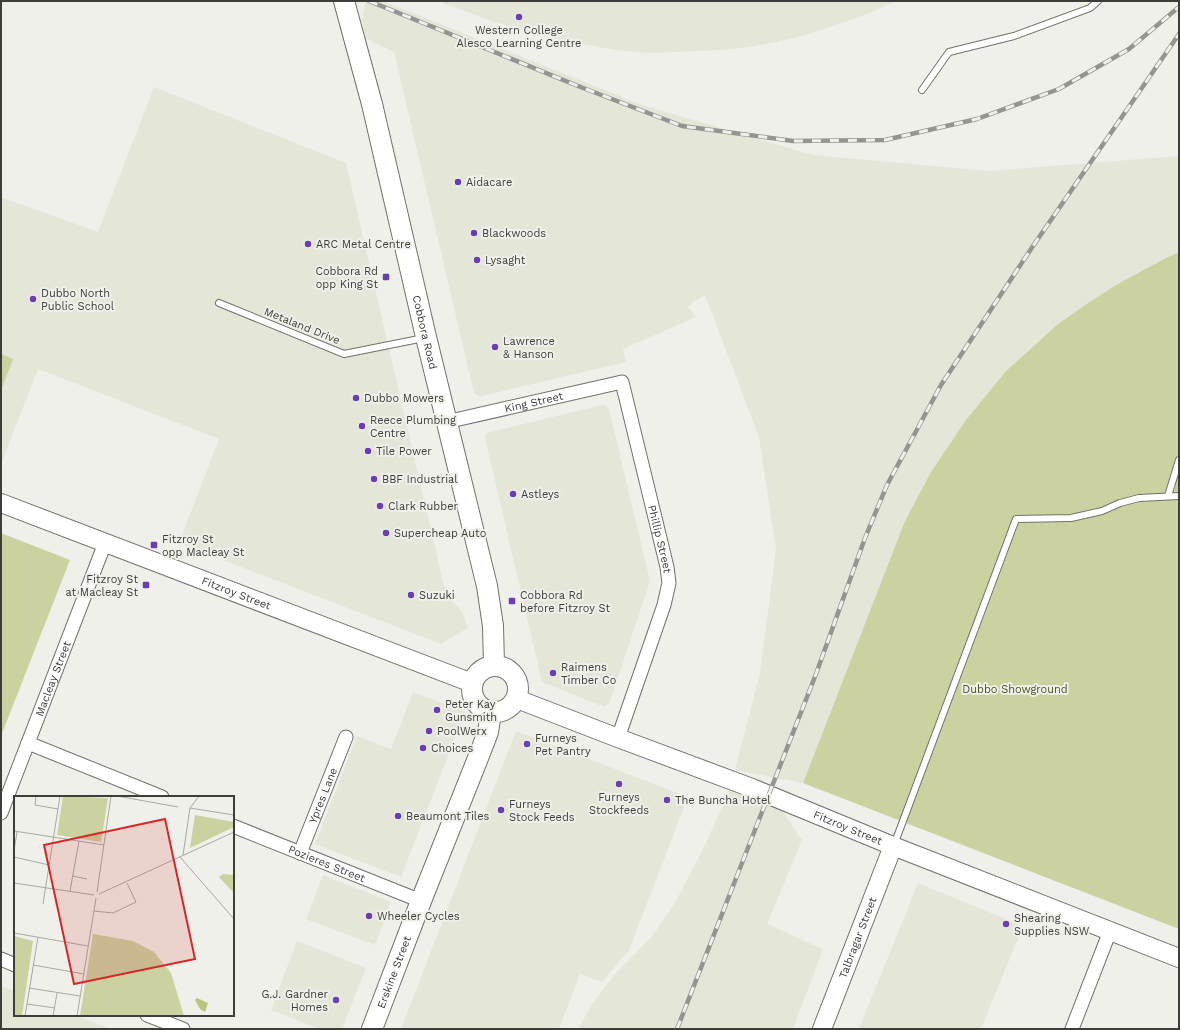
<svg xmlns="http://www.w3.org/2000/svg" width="1180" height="1030" font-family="'Work Sans',sans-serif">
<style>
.built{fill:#e4e6d8}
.green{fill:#cbd2a0}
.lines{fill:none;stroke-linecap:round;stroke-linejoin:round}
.lane-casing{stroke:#71726c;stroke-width:8}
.street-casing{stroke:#71726c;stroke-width:15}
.secondary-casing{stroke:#71726c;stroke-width:20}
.primary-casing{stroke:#71726c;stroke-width:22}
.lane{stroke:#fff;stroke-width:6}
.street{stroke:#fff;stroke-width:13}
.secondary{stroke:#fff;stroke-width:18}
.primary{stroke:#fff;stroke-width:20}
.rail-casing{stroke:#949490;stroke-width:4.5}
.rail{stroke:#eff0ea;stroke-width:3;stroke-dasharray:9;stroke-linecap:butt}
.poi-dot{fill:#683eb6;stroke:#eff0ea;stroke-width:1.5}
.labels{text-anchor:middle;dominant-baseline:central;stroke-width:4;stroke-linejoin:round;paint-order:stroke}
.poi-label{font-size:11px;fill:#3d3d3a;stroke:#eff0ea;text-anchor:start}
.street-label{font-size:11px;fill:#3d3d3a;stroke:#eff0ea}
.park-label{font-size:11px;fill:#4d521f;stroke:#eff0ea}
.inset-road{fill:none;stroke:#a8a8a4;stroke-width:1}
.view{fill:#d62828;fill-opacity:0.15;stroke:#d62828;stroke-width:2}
.inset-edge{fill:none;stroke:#3d3d3a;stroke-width:2}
</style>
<rect width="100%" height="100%" fill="#eff0ea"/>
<path class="built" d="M366,1H383L642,105L813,155L988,171L1179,156V252L1164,259L1088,303L1058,324L1006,371L966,420L931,472L905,521L803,783L735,770L760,673L776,549L759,437L705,295L688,306L696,317L623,349L626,362L482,396H478L474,393L394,52L365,38L362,19Z
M442,1H896L867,14L836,25L805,35L777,42L749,47L721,50L650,53L616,50L549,38L494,22L443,3Z
M154,87L346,163L444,586L452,600L462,612L468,628L441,644L179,543L219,439L38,369L1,464V197L98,232Z
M602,405L606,406L609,409L650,581L611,698L609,703L605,706L599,705L542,682L485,438L486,434L490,432Z
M413,692L465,712L401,877L315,844L357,736L391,749Z
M516,731L688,797L629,950L602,982L580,974L559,1029H401Z
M731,788L781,809L802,840L767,924L823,949L793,1029H578L593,1003L615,974L653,935L675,903L703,849Z
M323,875L391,902L375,945L306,919Z
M918,883L1023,926L981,1029H859Z
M297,941L366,968L342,1029H320L271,1010Z
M1,986L15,991V1015H74L110,1029H1Z"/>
<path class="green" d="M1179,252V929L803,783L905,521L931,472L966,420L1006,371L1058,324L1088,303L1118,284L1164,259Z
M1,354L13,359L1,390Z
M1,533L70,560L1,736Z"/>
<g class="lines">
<g class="lane-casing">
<path id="lane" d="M922,90L949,52L1014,36L1090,8L1098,1
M219,303L344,354L424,338
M1168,496L1179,460
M894,845L1016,519L1071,518L1102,511L1120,503L1139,498L1179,496"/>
</g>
<g class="street-casing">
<g id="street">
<path id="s1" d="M446,422L622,382L667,567L669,583L664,605L618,738"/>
<path d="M28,743L162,797"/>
<path id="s2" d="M1,813L105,543"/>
<path id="s3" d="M233,826L421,901"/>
<path id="s4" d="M300,853L346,737"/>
<path d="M1,959L15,965"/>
<path d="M147,1015L183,1029"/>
<path d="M1072,1029L1110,931"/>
</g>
</g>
<g class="secondary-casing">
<g id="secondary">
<path id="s5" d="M1,503L472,683"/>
<path id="s6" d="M517,699L618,738L752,788L893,846L1179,958"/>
<path id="s7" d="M822,1029L893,846"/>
</g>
</g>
<g class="primary-casing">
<g id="primary">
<path id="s8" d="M344,1L372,104L426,337L487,586L493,626L494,665"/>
<circle cx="495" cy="689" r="23"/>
<path id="s9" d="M372,1029L421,901L480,753L488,732L491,713"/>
</g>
</g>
<use href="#lane" class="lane"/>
<use href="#street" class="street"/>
<use href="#secondary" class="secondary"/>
<use href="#primary" class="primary"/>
<g class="rail-casing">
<path id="rail" d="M369,1L578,86L682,126L793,141L885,140L977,119L1059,89L1129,49L1179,7
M677,1029L816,674L865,538L887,485L941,385L1033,246L1179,34"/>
</g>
<use href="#rail" class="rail"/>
</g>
<g class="poi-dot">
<circle cx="519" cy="17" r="4"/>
<circle cx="458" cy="182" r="4"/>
<circle cx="474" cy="233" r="4"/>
<circle cx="308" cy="244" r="4"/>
<circle cx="477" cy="260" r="4"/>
<rect x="382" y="273" width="8" height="8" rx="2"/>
<circle cx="33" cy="299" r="4"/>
<circle cx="495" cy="347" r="4"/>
<circle cx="356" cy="398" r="4"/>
<circle cx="362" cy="426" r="4"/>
<circle cx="368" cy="451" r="4"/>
<circle cx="374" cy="479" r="4"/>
<circle cx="513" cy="494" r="4"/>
<circle cx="380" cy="506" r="4"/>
<circle cx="386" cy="533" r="4"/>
<rect x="150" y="541" width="8" height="8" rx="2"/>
<rect x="142" y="581" width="8" height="8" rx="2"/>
<circle cx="411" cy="595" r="4"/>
<rect x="508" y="597" width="8" height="8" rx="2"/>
<circle cx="553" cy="673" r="4"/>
<circle cx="437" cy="710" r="4"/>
<circle cx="429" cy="731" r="4"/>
<circle cx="527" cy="744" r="4"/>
<circle cx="423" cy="748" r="4"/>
<circle cx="619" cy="784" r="4"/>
<circle cx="667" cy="800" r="4"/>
<circle cx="501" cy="810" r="4"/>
<circle cx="398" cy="816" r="4"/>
<circle cx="369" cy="916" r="4"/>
<circle cx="1006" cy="924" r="4"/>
<circle cx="336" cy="1000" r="4"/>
</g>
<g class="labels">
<g class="poi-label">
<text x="519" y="30" text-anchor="middle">Western College<tspan x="519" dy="13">Alesco Learning Centre</tspan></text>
<text x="466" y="182">Aidacare</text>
<text x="482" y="233">Blackwoods</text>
<text x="316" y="244">ARC Metal Centre</text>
<text x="485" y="260">Lysaght</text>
<text x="378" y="271" text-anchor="end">Cobbora Rd<tspan x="378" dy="13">opp King St</tspan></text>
<text x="41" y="293">Dubbo North<tspan x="41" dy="13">Public School</tspan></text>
<text x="503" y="341">Lawrence<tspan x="503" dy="13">&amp; Hanson</tspan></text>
<text x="364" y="398">Dubbo Mowers</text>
<text x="370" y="420">Reece Plumbing<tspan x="370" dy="13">Centre</tspan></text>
<text x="376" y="451">Tile Power</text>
<text x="382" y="479">BBF Industrial</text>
<text x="521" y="494">Astleys</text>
<text x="388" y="506">Clark Rubber</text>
<text x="394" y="533">Supercheap Auto</text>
<text x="162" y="539">Fitzroy St<tspan x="162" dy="13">opp Macleay St</tspan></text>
<text x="138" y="579" text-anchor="end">Fitzroy St<tspan x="138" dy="13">at Macleay St</tspan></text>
<text x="419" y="595">Suzuki</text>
<text x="520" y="595">Cobbora Rd<tspan x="520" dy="13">before Fitzroy St</tspan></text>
<text x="561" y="667">Raimens<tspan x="561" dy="13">Timber Co</tspan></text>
<text x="445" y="704">Peter Kay<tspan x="445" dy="13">Gunsmith</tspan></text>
<text x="437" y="731">PoolWerx</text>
<text x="535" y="738">Furneys<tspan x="535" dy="13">Pet Pantry</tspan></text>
<text x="431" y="748">Choices</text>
<text x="619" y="797" text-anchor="middle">Furneys<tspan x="619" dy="13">Stockfeeds</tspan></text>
<text x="675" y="800">The Buncha Hotel</text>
<text x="509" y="804">Furneys<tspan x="509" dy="13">Stock Feeds</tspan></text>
<text x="406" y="816">Beaumont Tiles</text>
<text x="377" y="916">Wheeler Cycles</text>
<text x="1014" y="918">Shearing<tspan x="1014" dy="13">Supplies NSW</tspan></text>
<text x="328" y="994" text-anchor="end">G.J. Gardner<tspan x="328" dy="13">Homes</tspan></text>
</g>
<g class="street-label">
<text transform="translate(302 326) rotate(22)">Metaland Drive</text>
<text stroke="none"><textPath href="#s8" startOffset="341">Cobbora Road</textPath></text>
<text stroke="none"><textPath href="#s1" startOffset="90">King Street</textPath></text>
<text stroke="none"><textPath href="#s1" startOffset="342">Phillip Street</textPath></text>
<text stroke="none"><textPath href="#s5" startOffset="252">Fitzroy Street</textPath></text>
<text stroke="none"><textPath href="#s2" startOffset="144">Macleay Street</textPath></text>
<text stroke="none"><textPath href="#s4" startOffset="62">Ypres Lane</textPath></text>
<text stroke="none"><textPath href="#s6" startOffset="355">Fitzroy Street</textPath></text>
<text stroke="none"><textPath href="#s3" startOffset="101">Pozieres Street</textPath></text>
<text stroke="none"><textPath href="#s7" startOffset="98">Talbragar Street</textPath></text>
<text stroke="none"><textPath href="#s9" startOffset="61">Erskine Street</textPath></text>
</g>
<g class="park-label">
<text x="1015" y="689">Dubbo Showground</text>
</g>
</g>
<g transform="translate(14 796)">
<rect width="220" height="220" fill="#eff0ea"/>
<path d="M49,0L94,2L87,46L43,39ZM181,19L220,26V31L176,52ZM209,78L220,79V97L205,81ZM79,138L119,145L140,156L157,177L170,220H66ZM0,140L19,145L8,220H0Z" fill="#cbd2a0"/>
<path d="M183,202L194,207L191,216L186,213L181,204Z" fill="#bbc47f"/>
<path class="inset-road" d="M22,0L21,9L44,13M103,0L164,11M176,12L220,19M0,35L90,49M0,55L3,36M169,59L176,12L185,0M0,61L35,69M166,61L220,123M58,80L73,83M0,87L80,99M56,95L65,45M83,96L97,0M85,98L220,36M29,108L46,0M80,115L99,117L122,106L113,87M0,137L74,150M19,169L70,178M15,192L66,200M13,208L41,212M11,220L24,141M39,220L43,197M63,220L82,102"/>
<path class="view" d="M151,23L181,163L60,188L30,49Z"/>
<rect width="220" height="220" class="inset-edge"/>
</g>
<rect width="1180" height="1030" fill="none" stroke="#3d3d3a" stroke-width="4"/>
</svg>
